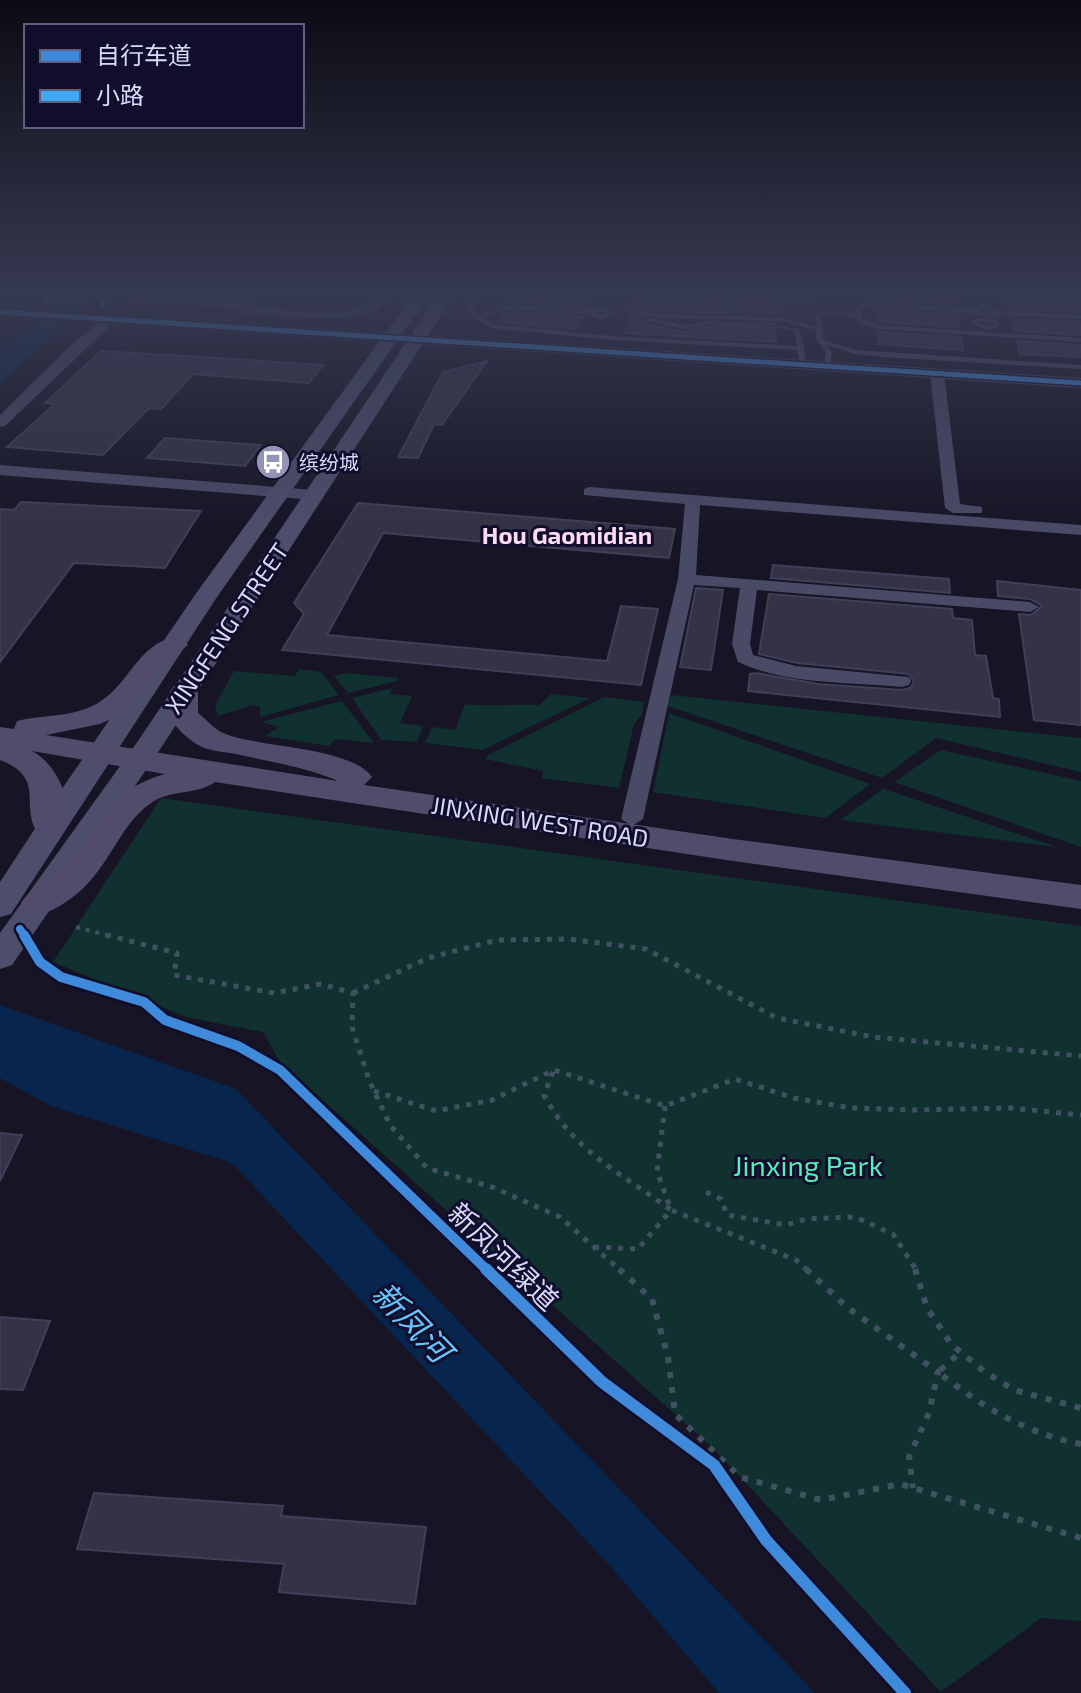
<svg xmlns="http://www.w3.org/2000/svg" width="1081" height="1693" font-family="'Exo 2','Noto Sans SC',sans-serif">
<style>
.green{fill:#113130}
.water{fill:#08264d}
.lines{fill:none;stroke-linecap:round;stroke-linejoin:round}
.river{fill:#08264d;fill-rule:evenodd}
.building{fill:#343246;stroke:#413f58;stroke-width:2}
.path-far2{stroke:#405261;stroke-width:4;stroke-dasharray:4 6;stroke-linecap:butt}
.path-far1{stroke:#405261;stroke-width:5;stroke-dasharray:5 7;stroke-linecap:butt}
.path{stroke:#405261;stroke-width:6;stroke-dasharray:6 9;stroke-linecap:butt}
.service{fill:#494a66;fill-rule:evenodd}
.minor{fill:#494a66;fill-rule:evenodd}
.tertiary{fill:#494a66;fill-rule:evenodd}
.secondary{fill:#4d4e6c;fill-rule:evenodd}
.primary{fill:#524b6b;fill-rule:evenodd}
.quiet{stroke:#3fa9f5;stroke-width:4;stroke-dasharray:7 4;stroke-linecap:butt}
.cycleway-far3-casing{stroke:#110e2b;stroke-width:8}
.cycleway-far2-casing{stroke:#110e2b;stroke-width:13}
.cycleway-far1-casing{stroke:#110e2b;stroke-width:15}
.cycleway-casing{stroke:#110e2b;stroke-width:17}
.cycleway-far3{stroke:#408adc;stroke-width:5}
.cycleway-far2{stroke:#408adc;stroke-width:8}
.cycleway-far1{stroke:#408adc;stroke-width:10}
.cycleway{stroke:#408adc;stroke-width:12}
.labels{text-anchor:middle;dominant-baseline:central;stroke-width:6;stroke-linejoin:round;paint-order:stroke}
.far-poi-label{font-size:20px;fill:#d9d8ff;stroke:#110e2b;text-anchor:start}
.far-quarter-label{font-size:24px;font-weight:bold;fill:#ffdaf5;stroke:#110e2b}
.street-label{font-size:24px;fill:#d9d8ff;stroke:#110e2b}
.near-park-label{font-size:28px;fill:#57ecbb;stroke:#110e2b}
.near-street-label{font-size:28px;fill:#d9d8ff;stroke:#110e2b}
.near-water-label{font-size:32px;font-style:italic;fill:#66c5ff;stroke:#110e2b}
</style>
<rect width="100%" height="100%" fill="#161425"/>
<path class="green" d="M300,669L321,672L339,695L260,717V707L253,705L218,716L215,705L234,671L294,676Z
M345,673L399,678L397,681L348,693L334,676Z
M392,688L390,694L412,696L400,723L423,726L417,742L381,740L352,698Z
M551,694L590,698L482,750L425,743L432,727L455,730L465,704C490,707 514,704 539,705Z
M671,695L1081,738V772L936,738L882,778L668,706Z
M604,697L644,702L642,715L634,724L619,788L542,778L543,771L485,759L488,755Z
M342,701L374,743L335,739L329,746L265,736L279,727L261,722Z
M669,713L870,784L825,818L653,792Z
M941,750L1081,781V847L894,782Z
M883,789H884L1057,847L840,820Z
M161,798L1081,926V1621L1041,1618L941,1692L714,1449L280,1062L263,1032L186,1017L53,962Z"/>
<path class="water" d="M27,325L61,327L0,384V351Z
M0,1005L236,1089L815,1693H719L613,1569L232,1163L51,1106L0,1078Z"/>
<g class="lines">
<path class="river" d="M68,295H90L8,372L0,374V355Z"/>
</g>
<path class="building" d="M516,295H556L588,296L584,307L511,302Z
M877,295H955L957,305L877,300Z
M1007,295L1081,298V312L1010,309Z
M638,299L781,308L780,314L654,311L635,306Z
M878,310L958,315L960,327L879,322Z
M513,312L581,317L576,329L498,322L504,313Z
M632,315L645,319L647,324L683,332L724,323L775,324L776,342L625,333Z
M1012,319L1081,322V335L1015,331Z
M878,332L961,337L963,350L878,344Z
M1017,341L1081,345V357L1020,354Z
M101,351L233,359L323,365L309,383L193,374L161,409L149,408L103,455L7,447L55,404L45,403Z
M487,361L442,425L434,424L418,458L398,457L443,372Z
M165,438L261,445L245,466L147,458Z
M21,502L201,511L165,568L74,563L0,662V509L14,510Z
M358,503L675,529L669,558L383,533L327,635L607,661L621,606L658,609L641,685L282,650L304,614L294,603Z
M773,565L949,579L950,593L771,578Z
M997,581L1081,590V725L1034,720L1019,614L1031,615L1042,606L1030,599L998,596Z
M696,588L723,590L711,670L680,667Z
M769,594L952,609L953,618L972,620L975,655L986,656L993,698L999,699L1000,717L748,691L750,674L757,673L818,684L902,690L910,688L914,682L909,674L797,663L759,654Z
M0,1133L22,1135L0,1181Z
M0,1317L50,1321L23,1390L0,1389Z
M94,1493L283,1506L281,1516L426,1527L415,1604L279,1592L284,1564L77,1549Z"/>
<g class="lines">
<path class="path-far2" d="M76,927L114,937"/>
<path class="path-far1" d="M106,935L177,953L174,975L274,993L321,984L353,993L352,1027L369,1080L390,1125L427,1168L492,1187L560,1217L621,1271
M353,993L428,958L497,940L568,939L646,949L777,1018L873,1037L1081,1056
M553,1072L544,1095C574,1152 621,1173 671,1210L638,1249L593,1247
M374,1091L436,1111L492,1100L554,1070L665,1106L735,1079L794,1098L851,1108L916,1110L1011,1108L1081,1115
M665,1106L657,1171L671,1210L796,1260L808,1271
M706,1192L721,1199L727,1215L786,1225L806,1219L855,1217L893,1234L917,1271"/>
<path class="path" d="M619,1269L652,1299L668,1357L675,1414L740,1477L821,1500L900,1484L1081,1538
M806,1269L848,1308L938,1372L929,1413L909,1457L913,1488
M915,1269L927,1308L951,1344L985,1372L1014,1390L1081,1408
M956,1356L938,1372C981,1406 1027,1434 1081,1444"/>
<path class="service" d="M475,295H481L473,310L480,315L500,307L513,305L588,310L602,306L616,314L601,319L586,314L513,309L503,310L484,317L493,324L612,336L797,346L794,331L776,327L779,325L800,330L803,346L805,348L804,350L806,364L803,366L800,364L797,350L612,340L491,328L475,318L467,310ZM601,310L608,314L601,315L593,312Z
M720,295H743L810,299L813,301L810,303L723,297Z
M869,302L972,309L984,305L999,311L1081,315V319L998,315L987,318L995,319L1002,325L989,330L972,324L971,323L976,318H987L971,313L870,306L861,310L862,319L878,325L1081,338V342L877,329L857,321L855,317L821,315L823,340L856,350L1081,365V369L883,357L855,354L827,345L832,352L830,366L827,368L824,366L826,352L816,339V330L780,321L654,318L619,308L622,306L654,314L780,317L815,326L816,312L854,313L856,308ZM984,309L992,313L987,314L978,311ZM980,321L991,322L995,324L989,326L978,322Z
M650,318L684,325L718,320L721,322L684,329L648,321V319Z"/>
<path class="minor" d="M125,295H165L249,302L254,307C291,309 351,324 378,295H390L376,311L339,319L245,314L240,309L131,299Z
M107,316L117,319L5,426L0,427V415L71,345Z
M937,369L944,373L960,504L982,507V513H953L945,508L930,373Z
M0,465L315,490L323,495L315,500L0,475Z
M589,487L1081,525V535L700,505L696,575L1030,602L1039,607L1030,612L757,590L750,644L753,655L796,666L909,677L911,681L909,685L902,687C849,682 787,685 738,662L732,644L740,588L694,585L643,819L632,826L621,819L678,579L685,504L584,495V489Z"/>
<path class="tertiary" d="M0,308L1081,378V388L0,316Z"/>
<path class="secondary" d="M413,295H429L217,597L11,914L0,917V882L40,821L197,592Z
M438,295H454L163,745L12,965L0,969V933L138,741Z"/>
<path class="primary" d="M174,637L184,639L188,645L159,669L123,714L100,724L46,735L338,781C306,767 271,762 236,754C225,752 210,751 200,746C179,734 156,710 173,687L183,684L193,687L198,693V713C206,719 214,729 223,733C258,748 350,746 372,777L364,785L733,839L1081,885V909L733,861L215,782C198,795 171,789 151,803C117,826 109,874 66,902C52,911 44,916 26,911L21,903C31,887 50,881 64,868C106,830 101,792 165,774L32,751C57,763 78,809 62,834L50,838L38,834C19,805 47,778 0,760V727L14,729L17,721C45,714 76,718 101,701C130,682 137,646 174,637Z"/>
<path class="quiet" d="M45,303L53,295
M101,306L109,295"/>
<g class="cycleway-far3-casing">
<path id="cycleway-far3" d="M0,312L1081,383"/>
</g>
<g class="cycleway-far2-casing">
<path id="cycleway-far2" d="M20,929L25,937"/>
</g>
<g class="cycleway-far1-casing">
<path id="cycleway-far1" d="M24,935L40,962L61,977L144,1002L165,1020L238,1046L280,1070L488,1271"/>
</g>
<g class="cycleway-casing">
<path id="cycleway" d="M486,1269L602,1382L714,1465L766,1540L905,1693"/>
</g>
<use href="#cycleway-far3" class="cycleway-far3"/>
<use href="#cycleway-far2" class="cycleway-far2"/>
<use href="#cycleway-far1" class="cycleway-far1"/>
<use href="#cycleway" class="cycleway"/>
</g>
<linearGradient id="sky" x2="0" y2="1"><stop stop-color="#0c0b14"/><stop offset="0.55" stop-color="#363a51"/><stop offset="1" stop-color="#363a51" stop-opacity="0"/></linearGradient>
<rect width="1081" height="532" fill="url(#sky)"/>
<defs>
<g id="bus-disc" transform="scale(1.8)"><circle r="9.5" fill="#9593b3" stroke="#110e2b"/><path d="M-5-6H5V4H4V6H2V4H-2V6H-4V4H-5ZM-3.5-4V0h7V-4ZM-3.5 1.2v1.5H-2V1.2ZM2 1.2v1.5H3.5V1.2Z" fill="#fff"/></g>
</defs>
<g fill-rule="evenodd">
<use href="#bus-disc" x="273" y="462"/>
</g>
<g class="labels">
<g class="far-poi-label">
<text x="299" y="462">缤纷城</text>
</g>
<g class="far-quarter-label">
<text x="567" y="534">Hou Gaomidian</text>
</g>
<g class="street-label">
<text transform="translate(226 628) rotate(-56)">XINGFENG STREET</text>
<text transform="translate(540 821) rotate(9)">JINXING WEST ROAD</text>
</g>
<g class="near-park-label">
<text x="808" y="1165">Jinxing Park</text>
</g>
<g class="near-street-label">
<text transform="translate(504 1256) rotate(44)">新凤河绿道</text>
</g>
<g class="near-water-label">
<text transform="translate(413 1321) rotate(46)">新凤河</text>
</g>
</g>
<rect x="24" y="24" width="280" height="104" fill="#110e2b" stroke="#615f80" stroke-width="2"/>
<rect x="40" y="50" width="40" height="12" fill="#408adc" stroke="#615f80" stroke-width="2"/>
<text x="96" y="64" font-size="24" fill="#d9d8ff">自行车道</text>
<rect x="40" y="90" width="40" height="12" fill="#3fa9f5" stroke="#615f80" stroke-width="2"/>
<text x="96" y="104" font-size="24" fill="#d9d8ff">小路</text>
</svg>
